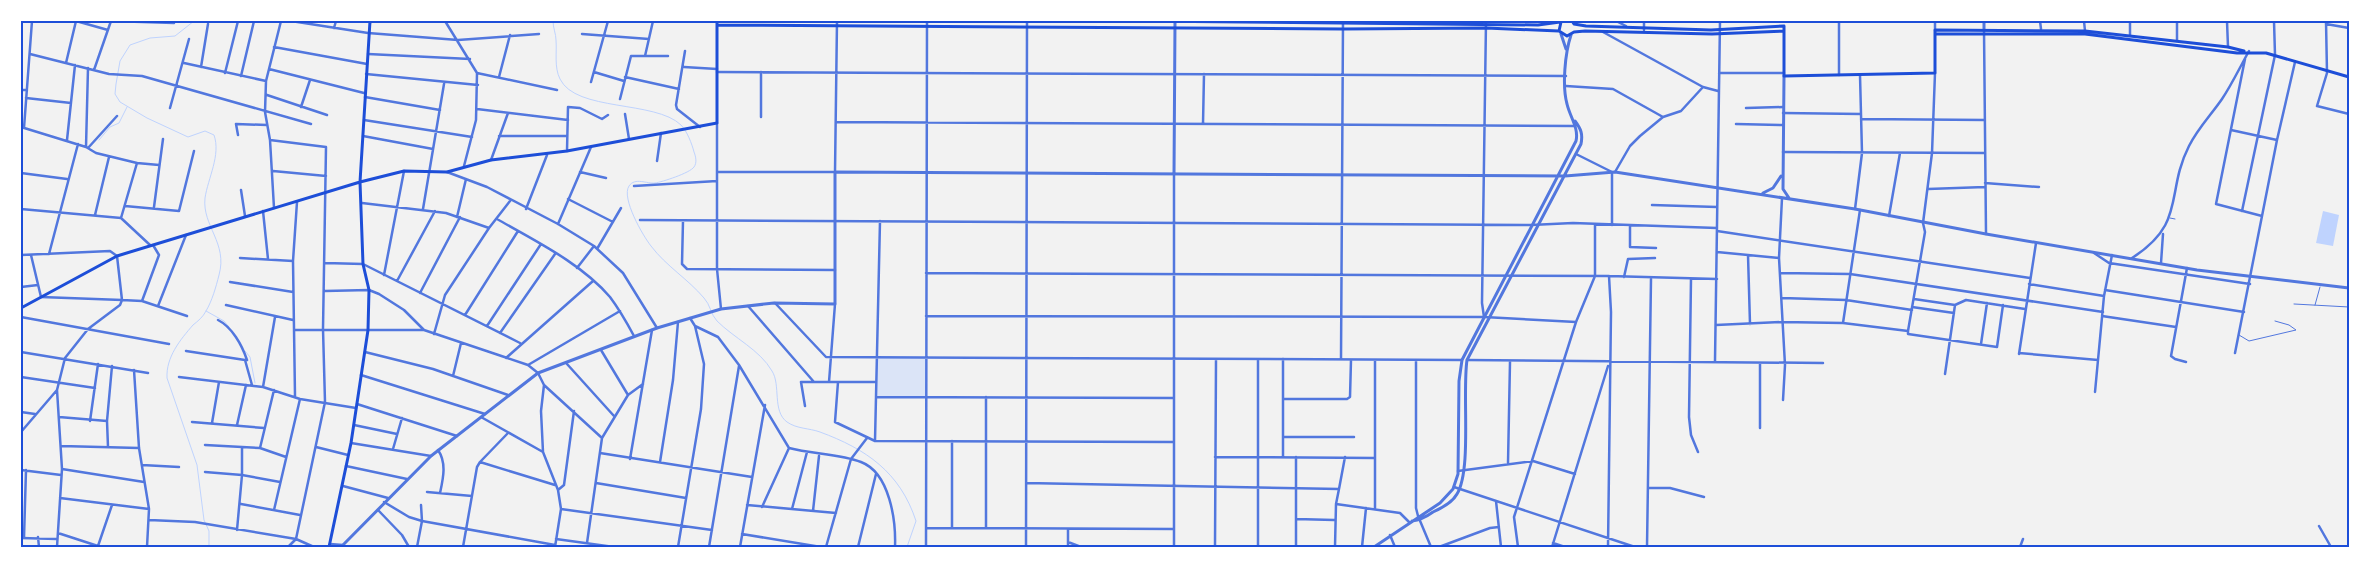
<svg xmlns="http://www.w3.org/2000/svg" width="2370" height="568" font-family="Poppins,sans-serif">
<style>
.green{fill:#dbe4f7}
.water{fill:#bfd3fe}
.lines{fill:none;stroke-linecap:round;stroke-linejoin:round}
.stream{stroke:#bfd3fe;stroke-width:1}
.service{stroke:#5277de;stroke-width:1}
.minor{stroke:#5277de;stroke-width:2.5}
.tertiary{stroke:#5277de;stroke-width:3}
.secondary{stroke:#1d4ed8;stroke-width:3}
.neatline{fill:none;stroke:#1d4ed8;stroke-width:2}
</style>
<rect width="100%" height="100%" fill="#f2f2f2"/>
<path class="green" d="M877,357H926V397H876Z"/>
<path class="water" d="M2323,211L2339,215L2333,246L2316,243Z"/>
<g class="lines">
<path class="stream" d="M194,21L175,36L150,38L130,45L120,61L116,84L115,94L120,102L147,118L188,137L205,131L214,135C221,155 208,178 205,198C202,226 228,243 219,275C216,287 212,301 206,311C203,317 198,321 193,325C180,340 166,357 167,378L197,465L204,520L209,531V547
M553,21C553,28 556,34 556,40C557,53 554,67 560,79C576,112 655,100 681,125C687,131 692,144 694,152C696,157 697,163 694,167C690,173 662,182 655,183C647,184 635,177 629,186C621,198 643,236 651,246C666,266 688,279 704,298C710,304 711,315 717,321C734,338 760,350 772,371C781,385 772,411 787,422C797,429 809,428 820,432C866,449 900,472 916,521L907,547
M99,140L110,127L119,123L127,107
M206,311L224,321L229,327
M245,351L250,357L255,383"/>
<path class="service" d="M2170,218L2175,219
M2294,304L2349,307
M2315,305L2320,287
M2239,335L2249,341L2296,330L2289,325L2275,321"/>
<path class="minor" d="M76,21L108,30
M111,21L174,23
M291,21L368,33L458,40L539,34
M445,21L477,73L476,120L464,166
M1616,21L1626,26
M1839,21V75
M2040,21L2041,29
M2084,21L2085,31
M2130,21V35
M2177,21V41
M2227,21L2228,47
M2326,21L2327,73L2317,106L2349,114
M370,22L381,21
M2326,24L2349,28
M334,28L336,21
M1644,30V21
M1935,30V21
M1984,30L1986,234
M1603,32L1703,87L1718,91
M582,34L649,39
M274,47L367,64
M685,51L676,105L677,109L700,127
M30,54L109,74L142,76L311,124
M368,54L470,59
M645,56L653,21
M2245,59L2216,204L2262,216
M66,63L76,21
M184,63L266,81
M201,67L208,24
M684,67L717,69
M269,69L364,93
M94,70L111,21
M594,72L624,81
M717,72L1566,76
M225,73L238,21
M477,73L557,90
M1719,73H1784
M366,74L478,85
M241,76L254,21
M499,77L510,35
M625,77L679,89
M591,82L608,21
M1566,86L1613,89L1663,117
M21,90H27
M267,95L327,115
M365,97L440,110
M26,98L71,103
M620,99L631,56H668
M301,107L310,80
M170,108L189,39
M1746,108L1783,107
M477,109L568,120
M1783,113L1861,114
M625,114L629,139
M761,117V72
M1861,119L1985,120
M364,120L472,137
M836,122L1574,126
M717,123V269L721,309
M1203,124L1204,74
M1736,124L1783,125
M21,127L86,147L96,153L137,163L159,165
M24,128L32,21
M2231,130L2277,140
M238,135L236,124L267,125
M363,136L433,149
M499,136H567
M67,140L75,65
M270,140L326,147L323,329L325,402L296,539L288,547
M86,147L88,68
M88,148L117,116
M567,151L568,107L580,108L602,119L608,115
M1783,152L1985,153
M1576,154L1612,172V225
M491,160L508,113
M657,161L661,133
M273,171L326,176
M447,172L487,187L558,224L594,246L623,273L657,328
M580,172L606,178
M717,172H835L837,21
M1615,172L1630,146L1640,136L1663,117L1681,111L1703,87
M21,173L67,179
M1985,183L2039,187
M634,186L717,181
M1928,189L1985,187
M241,190L245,216
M1782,198L1779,258L1785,365L1783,400
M568,199L613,222
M362,203L446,213L489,228
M1652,205L1717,207
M125,206L179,211L194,151
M154,207L163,139
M274,208L270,140L265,112L266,81L281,21
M21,209L121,218L150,245
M423,209L444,84
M526,209L547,155
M1855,209L1862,153L1860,75
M263,211L268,259
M2242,211L2275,55L2274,21
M95,215L109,157
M1889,216L1900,153
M457,217L466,179
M121,218L137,163
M497,219C535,241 581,263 610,297C619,309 627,323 634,336
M640,220L1531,225L1573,223L1717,228
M683,221L682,264L687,269L835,270
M558,224L591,147
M1630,225V247L1656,248
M1717,231L2030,278
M597,249L621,208
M1717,252L1779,258
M2094,253L2109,263L2250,284
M49,254L78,144
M21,255L110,251L117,256L122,300L41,297L31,255
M1748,255L1750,324
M240,258L293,261
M2132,258C2187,223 2165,193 2189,146C2198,128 2211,115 2222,99C2232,84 2240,67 2249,51
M325,263L363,264L520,343
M2161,263L2163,234
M577,268L594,246
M926,273L1609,276L1717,279
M1780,273L1850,274L2103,312
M384,275L404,171
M1624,277L1628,259L1655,258
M1691,279L1689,417L1691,435L1698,452
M397,281L435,211
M230,282L293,292
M2029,284L2104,296
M21,287L38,285
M2105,290L2244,312
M325,291L369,290L379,294L404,310L424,330L528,365L538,373L544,385L602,438
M420,293L460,217
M1782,298L1846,300L1912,310
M1914,299L1955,305L1966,300L2025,309
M142,301L159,255L153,245
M775,303L826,357L1462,360
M226,305L293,320
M158,306L186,235
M748,306L814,382
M1912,307L1954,313
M465,315L518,231
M926,316L1484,317L1576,322
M2102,316L2176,327
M21,317L169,344
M1484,317L1482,303L1486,21
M218,320C232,327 242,345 247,360
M1843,323L1860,210
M1716,325L1782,322L1843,323L1908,331V334L1997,347L2003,305
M487,326L541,244
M695,326L718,337L739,365L789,448C812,454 840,454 861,462C890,473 896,521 895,547
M294,330H424
M1908,331L1925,232L1923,223L1932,153L1935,73
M500,333L555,254
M434,334L445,295L489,228L510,201
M1981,344L1987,303
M601,350L628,395
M186,351L245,360L252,385
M21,352L148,373
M365,352L433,369L508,395
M2019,353L2098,360
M2235,353L2277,140L2295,62
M2019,354L2036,243
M506,358L593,281
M1341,359L1343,21
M1416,360V508L1418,516L1431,547
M1467,360L1823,363
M1715,361L1720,21
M2186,362L2175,359L2171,356L2187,268
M1760,363V428
M567,364L614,416
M528,365L620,311
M134,370L139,448L149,509L147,547
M1945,374L1955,305
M361,375L485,414
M453,376L461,343
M21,377L95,388
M179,377L263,387L300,399L356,408
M829,382L835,304
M838,382L835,422L875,441L1174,442
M544,385L541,411L543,452L558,490L561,509L555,547
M263,387L275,317
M2095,392L2104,296L2112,255
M295,396L293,261L297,202
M876,397L1174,398
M1284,399H1347L1350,397L1351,360
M357,404L457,436
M805,406L801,382H876
M21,412L35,414
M59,417L107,421
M481,417L543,452
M90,421L98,364
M192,422L264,428
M212,423L219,382
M237,425L246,385
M354,425L397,434
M21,432L57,390L65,358L88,329L120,305L122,300L142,301L187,316
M508,433L480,462L555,485
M1283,437H1354
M875,441L880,221
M351,443L431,456
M205,445L260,448L286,457
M61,446L139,448
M108,447L107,421L112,366
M316,447L348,455
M260,448L274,390
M393,449L402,418
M438,450C447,463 443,479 440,493
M600,453L752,477
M1215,457L1375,458
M1283,457V359
M630,459L652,330
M660,462L673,380L678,322
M1508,463L1510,362
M142,465L179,467
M346,466L407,479
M62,469L144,482
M21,470L61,475
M1458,471L1533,461L1575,474
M205,472L242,475L280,482
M596,483L686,498
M1026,483L1339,489L1345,457
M343,486L388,498
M1454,487L1635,547
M1648,488H1670L1704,497
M558,490L564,485L574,411
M427,492L472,496
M60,498L149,509
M1496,501L1501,547
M384,502L409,517L422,521L555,545
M241,504L300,515
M1336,504L1400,513L1409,522
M747,505L836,513
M762,507L789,448
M561,509L712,530
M792,509L807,452
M1375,509V360
M274,510L300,399
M378,510L402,535L409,547
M813,511L819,456
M1296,519L1334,520
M149,520L195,522L296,539L314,547
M2319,526L2331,547
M926,528L1174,529
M952,528V441
M986,528V397
M1068,529V547
M237,530L242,475V448
M58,533L101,547
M742,534L821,547
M1390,535L1395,547
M38,537L39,547
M21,538L57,539
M24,538L26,470
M556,539L614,547
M1068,542L1081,547
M587,543L602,438L628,395L643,384
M1553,543L1565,547
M330,544L343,545
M98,546L112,505
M57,547L62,469L57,390
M417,547L422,521L421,505
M463,547L477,467L480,462
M678,547L701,409L704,364L695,326L690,318
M709,547L739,366
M740,547L765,405
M826,547L851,459L867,438
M858,547L876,474
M926,547L927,21
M1026,547L1027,21
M1174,547V174
M1215,547L1216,359
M1258,547V359
M1296,547V457
M1335,547L1336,504L1339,489
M1362,547L1366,508
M1439,547L1490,528L1499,527
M1518,547L1514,517L1576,322L1595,276V224
M1552,547L1608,366
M1608,547L1611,312L1609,276
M1647,547L1651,279
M2020,547L2023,539"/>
<path class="tertiary" d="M1984,30V21
M1561,34L1566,49
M1784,76L1783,189L1789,198
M1174,174L1175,21
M1763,193L1773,188L1781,176
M1412,521C1420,520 1426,517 1433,512C1442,508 1452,503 1457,494C1472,469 1462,394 1467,360L1581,144C1583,134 1581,129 1575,121
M341,547L431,456L538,373L657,328L721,309L774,303L835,304V172L1565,176L1615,172L1855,209L1986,234L2197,270L2349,288
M1374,547L1440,503L1453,489L1458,474L1459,381L1462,360L1576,141C1579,128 1570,117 1567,104C1562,86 1565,53 1571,35"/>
<path class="secondary" d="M1140,21L1538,25L1560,22
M1572,21L1574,24L1586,26L1711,30L1784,26V76L1935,73V30L2085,31L2228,47L2244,51
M1561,22L1559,31L1567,36L1574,32L1585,31L1712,34L1784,31
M717,25L1343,29L1486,28L1559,31
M1935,34H2085L2237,53H2266L2349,77
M21,308L117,256L360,182L404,171L447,172L491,160L567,151L717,123V21
M329,547L351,443L368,330L369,290L363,264L360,182L370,21"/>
</g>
<rect width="2370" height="568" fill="none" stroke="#ffffff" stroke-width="45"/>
<rect x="22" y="22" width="2326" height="524" class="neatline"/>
</svg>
